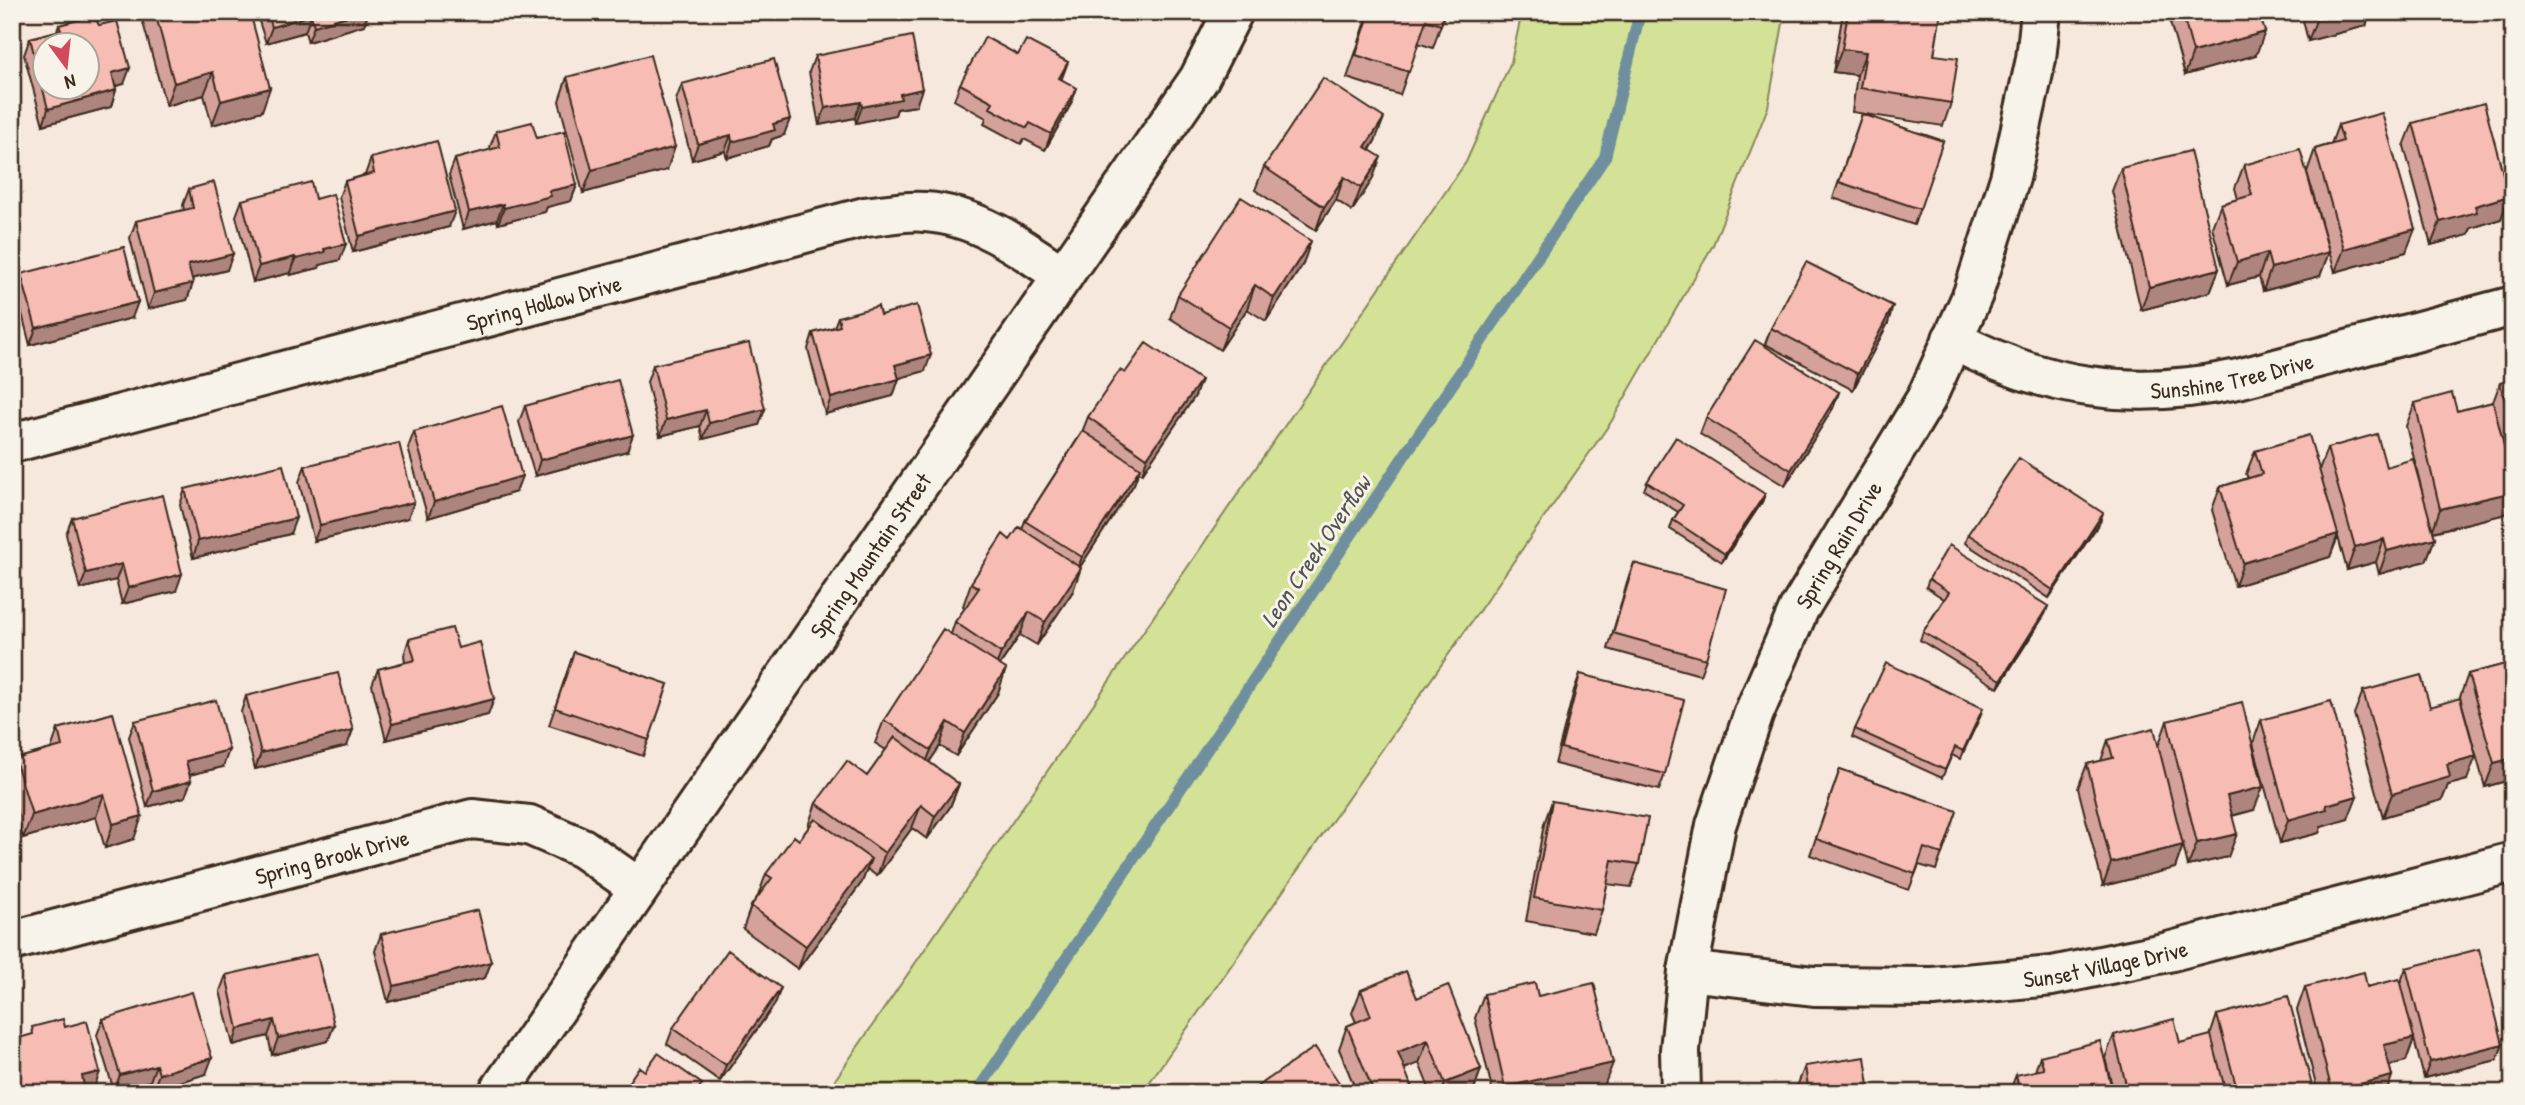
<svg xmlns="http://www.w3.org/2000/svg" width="2525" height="1105" font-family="'Patrick Hand',sans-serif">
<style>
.grass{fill:#d3e296;stroke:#87865a;stroke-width:2}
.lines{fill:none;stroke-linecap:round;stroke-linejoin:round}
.stream{stroke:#6f8f9e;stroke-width:12}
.street-casing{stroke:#3b2a1e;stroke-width:44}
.street{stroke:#f7f3e8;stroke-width:38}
.wall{fill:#d4a29b;stroke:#3b2a1e;stroke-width:2}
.shaded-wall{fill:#ad847e;stroke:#3b2a1e;stroke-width:2}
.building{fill:#f7bcb4;stroke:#3b2a1e;stroke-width:2;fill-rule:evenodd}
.labels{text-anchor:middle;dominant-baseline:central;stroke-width:6;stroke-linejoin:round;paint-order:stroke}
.street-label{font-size:23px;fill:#3b2a1e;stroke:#f7f3e8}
.water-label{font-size:24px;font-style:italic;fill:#515453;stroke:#f7f3e8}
</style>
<rect width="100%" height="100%" fill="#f7e8de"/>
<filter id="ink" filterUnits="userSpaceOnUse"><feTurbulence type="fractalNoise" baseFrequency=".0143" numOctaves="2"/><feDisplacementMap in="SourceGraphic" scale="14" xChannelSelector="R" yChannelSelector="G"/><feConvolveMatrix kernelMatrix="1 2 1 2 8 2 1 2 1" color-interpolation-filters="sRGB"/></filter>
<g filter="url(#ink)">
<path class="grass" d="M1522,12H1785L1768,107L1713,245L1611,422L1142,1093H826L1466,162L1511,62Z"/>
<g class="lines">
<path class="stream" d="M976,1093L1605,157L1640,12"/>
<g class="street-casing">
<g id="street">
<path id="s1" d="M1952,339C2045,390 2135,401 2238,379L2513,306"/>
<path id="s2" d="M12,443L865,217C884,215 906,210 925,212C977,215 1022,248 1063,276"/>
<path id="s3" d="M12,941L472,819L529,825L582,848L639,888"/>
<path id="s4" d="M1688,971L1814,986L1933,987L2052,976L2168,952L2513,862"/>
<path id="s5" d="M498,1093L1199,79L1233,12"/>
<path id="s6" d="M1681,1093L1680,1050L1688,971L1716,825L1754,713L1799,609L1926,399L1973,294L2010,178L2036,59L2041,12"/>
</g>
</g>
<use href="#street" class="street"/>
</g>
<path class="wall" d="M144,12H250L262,111L212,125L204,95L166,106L142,19Z
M256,12H369L364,25L308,42L305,32L266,43Z
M1369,12H1445L1433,48L1418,43L1400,95L1347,78Z
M1843,12H1941L1934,55L1951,103L1943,126L1852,112L1857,75L1833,72Z
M2167,12H2259L2256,55L2185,75Z
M2267,12H2298L2269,20Z
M2301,12H2371L2366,26L2308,41Z
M59,25L124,84L115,86L116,90L111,107L43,125L24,55L30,38L57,31Z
M815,56L916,106L897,109L895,115L856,123L855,118L819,125L809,72Z
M567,77L667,170L583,193L559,101Z
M1061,79L1071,104L1045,150L1024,139L1021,144L984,124L986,118L954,100L960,84Z
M682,84L784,135L772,139L769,146L727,158L725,151L692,160L676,100Z
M1862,114L1943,141L1914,225L1833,198Z
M2413,123L2509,196L2501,219L2471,228L2468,235L2431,245L2404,146Z
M2338,125L2406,252L2335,272L2307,172L2315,149L2331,144Z
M496,131L537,138L577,185L571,201L547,207L545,212L498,224L497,220L463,229L449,175L455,159L491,150L490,147Z
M1375,141L1370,150L1372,180L1352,211L1336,200L1316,230L1255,190L1264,167Z
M371,158L449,227L353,252L339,197L345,181L365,175Z
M2244,165L2329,252L2320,276L2263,291L2259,277L2228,285L2212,227L2221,204L2238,199L2235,188Z
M2121,168L2219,269L2210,292L2141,310L2112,191Z
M189,189L227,270L192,279L193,283L187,300L148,309L130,238L136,221L184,210L183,205Z
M315,199L340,260L320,265L319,268L290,275V273L253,282L236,216L242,200Z
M1303,264L1266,321L1247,309L1220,350L1170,318L1178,295Z
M21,274L132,318L30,345L16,290Z
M880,315L925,371L899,378L893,396L825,414L808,349L813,333L834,327L838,317Z
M1888,323L1853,390L1765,344L1771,328Z
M653,365L765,409L759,425L703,439L700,426L660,436L647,382Z
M1125,373L1195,396L1142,474L1138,472L1134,484L1080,567L1073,591L1037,645L1020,635L1000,665L998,693L956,756L940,746L929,762L959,784L950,807L927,839L912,828L877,876L867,869L862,882L798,969L743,929L751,906L758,896L766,874L799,840L809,827L808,826L816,803L867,776L886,750L875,743L884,720L951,634L955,622L965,608L963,606L971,583L1010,540L1022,529L1025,521L1082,432L1088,417Z
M2513,380V497L2506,514L2433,532L2435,538L2426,561L2379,574L2376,562L2347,570L2338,537L2330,557L2235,586L2212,510L2220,487L2248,478L2246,474L2255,451L2319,470L2327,448L2386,467L2422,491L2406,426L2415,403L2457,411L2493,402L2500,383Z
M1839,392L1833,408L1785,486L1700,434L1706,418Z
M525,406L627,451L535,476L519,422Z
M414,432L516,492L428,518L408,448Z
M305,466L408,518L314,541L299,482Z
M1647,482L1765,494L1762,502L1722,562L1670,529L1673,520L1678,512L1644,490Z
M185,489L290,534L193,558L180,505Z
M72,518L176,591L122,604L116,580L80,589L66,534Z
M2100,522L2049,598L1965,543L1968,534Z
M1634,563L1706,659L1700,675L1608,649L1628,579Z
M1929,579L2048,606L2045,614L1998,688L1920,640L1923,632L1944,599L1926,587Z
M409,639L458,648L494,699L488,715L386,740L372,685L378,669L405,662L404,655Z
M574,652L668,684L643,756L549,725Z
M2513,662V779L2485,787L2460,697L2468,674Z
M1580,674L1665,774L1659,790L1555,764L1574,690Z
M2363,691L2430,707L2467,780L2448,785L2442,800L2383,817L2354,714Z
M246,696L347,746L255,769L241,712Z
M113,713L134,839L105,848L96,817L23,838L17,818L12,831V767L15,759L51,749L58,729Z
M1980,717L1960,759L1952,755L1942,778L1852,737L1855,729Z
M2261,720L2348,819L2321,827L2319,833L2280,843L2253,743Z
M135,721L223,767L189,775L185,797L147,807L129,737Z
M2167,721L2254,810L2232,816L2228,857L2188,866L2183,845L2175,868L2103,886L2078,788L2087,764L2101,761L2108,740L2159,744Z
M1840,769L1957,811L1936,870L1919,865L1909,890L1810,855Z
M1552,801L1639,864L1631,887L1607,884L1602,910L1594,933L1526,921L1544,824Z
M381,934L491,962L485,978L388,1002L375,951Z
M2513,945V992L2505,962L2511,946Z
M2406,968L2503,1044L2497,1060L2424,1078L2414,1039L2406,1061L2389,1065L2392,1076L2386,1093H2318L2297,1010L2305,987H2367L2400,984Z
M226,975L334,1025L328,1041L272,1055L268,1036L233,1045L220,991Z
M1361,990L1417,998L1481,1069L1473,1092L1431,1093L1419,1063L1404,1069L1414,1093H1357L1339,1049L1347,1026L1356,1022L1352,1013Z
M1484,994L1538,996L1604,1086L1574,1093H1493L1475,1018Z
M775,1004L720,1081L667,1044L673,1028Z
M2217,1015L2314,1093H2114L2105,1058L2114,1035L2180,1043L2210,1036Z
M103,1019L206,1074L153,1090L150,1081L114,1091L97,1035Z
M2040,1056L2113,1093L2035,1071Z
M1805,1066L1870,1093H1797L1796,1089Z
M2016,1075L2020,1093H2009Z"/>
<path class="shaded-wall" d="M360,12H369L364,25L308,42L314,26Z
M2272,12H2298L2269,20Z
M2338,12H2371L2366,26L2308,41L2317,18Z
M311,15L305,32L266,43L272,27Z
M2265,32L2256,55L2185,75L2193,52Z
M1842,49L1866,52L1857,75L1833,72Z
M1068,62L1062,78L1053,94L1059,78Z
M130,68L124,84L106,89L112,73Z
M213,72L204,95L166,106L174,83Z
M270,88L262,111L212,125L221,101Z
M1077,88L1071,104L1045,150L1051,134Z
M922,89L916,106L897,109L895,115L856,123L862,107L900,94Z
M116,90L111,107L43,125L48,109Z
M861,102L855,118L819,125L825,108Z
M1384,118L1375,141L1356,170L1365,147Z
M790,119L784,135L772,139L769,146L727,158L732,142L773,124Z
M731,135L725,151L692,160L698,144Z
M675,147L667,170L583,193L592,170Z
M1381,157L1372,180L1352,211L1361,188Z
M1344,177L1336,200L1316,230L1324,207Z
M577,185L571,201L547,207L545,212L498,224L504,208L549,191Z
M2509,196L2501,219L2471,228L2468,235L2431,245L2440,222L2475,206Z
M503,204L497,220L463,229L469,212Z
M455,211L449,227L353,252L359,236Z
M2415,229L2406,252L2335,272L2344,249Z
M1311,241L1303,264L1266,321L1274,298Z
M346,244L340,260L320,265L319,268L290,275L296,259L324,249Z
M2329,252L2320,276L2263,291L2271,268Z
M2267,253L2259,277L2228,285L2237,262Z
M233,254L227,270L182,281L188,265Z
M295,257L290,273L253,282L259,266Z
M2219,269L2210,292L2141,310L2149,287Z
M193,283L187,300L148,309L154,293Z
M1255,285L1247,309L1220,350L1229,327Z
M138,302L132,318L30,345L36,328Z
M1893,306L1888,323L1853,390L1858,374Z
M21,326L15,342L12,343V328Z
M931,355L925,371L889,381L895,365Z
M899,379L893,396L825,414L831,398Z
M1201,380L1195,396L1142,474L1147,458Z
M1839,392L1833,408L1785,486L1791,470Z
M765,409L759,425L703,439L709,423Z
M706,410L700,426L660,436L666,420Z
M633,435L627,451L535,476L540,460Z
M1140,468L1134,484L1076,573L1082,557Z
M522,476L516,492L428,518L434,502Z
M2513,492V497L2506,514L2432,532L2440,509Z
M1765,494L1762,502L1722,562L1725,554Z
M414,502L408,518L314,541L320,525Z
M2103,513L2100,522L2049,598L2053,590Z
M296,518L290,534L193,558L198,541Z
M2338,534L2330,557L2235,586L2243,563Z
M2435,538L2426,561L2379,574L2387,551Z
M2384,539L2376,562L2347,570L2355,547Z
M122,564L116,580L80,589L86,573Z
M1081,568L1073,591L1037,645L1045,622Z
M182,574L176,591L122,604L128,588Z
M2048,606L2045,614L1998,688L2001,680Z
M1029,612L1020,635L992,676L1001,653Z
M1006,669L998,693L956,756L965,733Z
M494,699L488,715L386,740L392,724Z
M1983,708L1980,717L1960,759L1963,751Z
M948,722L940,746L922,773L931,750Z
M353,730L347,746L255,769L261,753Z
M229,750L223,767L180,777L186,761Z
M2476,756L2467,780L2448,785L2442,800L2383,817L2392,794L2447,764Z
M2513,758V779L2485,787L2494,763Z
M191,781L185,797L147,807L153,791Z
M959,784L950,807L927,839L935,816Z
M2263,787L2254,810L2219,819L2227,796Z
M104,794L96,817L23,838L32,815Z
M2357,796L2348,819L2321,827L2319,833L2280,843L2288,820L2326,805Z
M921,805L912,828L877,876L885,853Z
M18,816L12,831V817Z
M142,816L134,839L105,848L113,824Z
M2237,834L2228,857L2188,866L2197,843Z
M2183,845L2175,868L2103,886L2111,863Z
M871,859L862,882L798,969L806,946Z
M491,962L485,978L388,1002L394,986Z
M781,988L775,1004L720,1081L726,1065Z
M274,1020L268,1036L233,1045L238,1029Z
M334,1025L328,1041L272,1055L278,1038Z
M2414,1038L2406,1061L2375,1069L2384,1045Z
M1428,1040L1419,1063L1389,1075L1398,1052Z
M2503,1044L2497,1060L2424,1078L2430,1062Z
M212,1058L206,1074L153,1090L159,1074Z
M1613,1063L1604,1086L1574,1093H1503L1505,1087Z
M156,1065L150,1081L114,1091L120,1075Z
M1481,1069L1473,1092L1442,1093L1445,1083Z
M100,1072L94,1088L76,1092L82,1076Z
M2392,1076L2386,1093H2331L2332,1091Z"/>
<path class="building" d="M155,12H250L270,88L221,101L213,72L174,83Z
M267,12H360L314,26L311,15L272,27Z
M1370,12H1445L1441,25L1426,20L1409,72L1356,55Z
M1848,12H1941L1934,55L1958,58L1951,103L1860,88L1866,52L1842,49Z
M2182,12H2259L2265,32L2193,52Z
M2315,12H2338L2317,18Z
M94,16L99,25L117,21L130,68L112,73L116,90L48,109L30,38L61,30L59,25ZM46,46H88V88H46Z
M912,36L922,89L900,94L901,99L862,107L861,102L825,108L815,56Z
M985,37L1018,55L1026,40L1068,62L1059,78L1077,88L1051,134L1030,123L1027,128L990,108L993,102L960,84Z
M650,55L675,147L592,170L567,77Z
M774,59L790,119L773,124L775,130L732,142L731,135L698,144L682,84Z
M1323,78L1384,118L1365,147L1381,157L1361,188L1344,177L1324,207L1264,167Z
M2484,103L2509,196L2475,206L2477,212L2440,222L2413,123Z
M2382,113L2415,229L2344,249L2315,149L2343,141L2338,125Z
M1862,114L1943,141L1920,209L1839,182Z
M532,122L537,138L564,131L577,185L549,191L551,196L504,208L503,204L469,212L455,159L500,147L496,131Z
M437,141L455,211L359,236L345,181L374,173L371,158Z
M2300,149L2329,252L2271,268L2267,253L2237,262L2221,204L2252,195L2244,165Z
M2190,151L2219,269L2149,287L2121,168Z
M214,182L233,254L188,265L193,283L154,293L136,221L193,208L189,189Z
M311,182L315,199L333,194L346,244L324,249L325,252L296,259L295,257L259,266L242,200Z
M1241,197L1311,241L1274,298L1255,285L1229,327L1178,295Z
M124,247L138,302L36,328L21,274Z
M1806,262L1893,306L1858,374L1771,328Z
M12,295L21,326L12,328Z
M917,305L931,355L895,365L899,379L831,398L813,333L840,326L838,317L878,306L880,315Z
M1755,340L1839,392L1791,470L1706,418Z
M749,343L765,409L709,423L706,410L666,420L653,365Z
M1146,343L1201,380L1147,458L1088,417L1120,370L1125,373Z
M618,380L633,435L540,460L525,406Z
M2513,380V431L2500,383Z
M2452,393L2457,411L2493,402L2513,482V492L2440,509L2415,403Z
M502,406L522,476L434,502L414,432Z
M1083,431L1140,468L1082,557L1025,521Z
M2377,434L2386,467L2413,459L2435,538L2387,551L2384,539L2355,547L2327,448Z
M2309,435L2338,534L2243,563L2220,487L2262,474L2255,451Z
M1676,437L1765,494L1725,554L1673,520L1683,505L1647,482Z
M399,443L414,502L320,525L305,466Z
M2019,458L2103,513L2053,590L1968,534Z
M283,465L296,518L198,541L185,489Z
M163,495L182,574L128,588L122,564L86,573L72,518Z
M1019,527L1081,568L1045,622L1029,612L1001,653L955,622L979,588L971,583L1003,534L1010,540Z
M1949,545L2048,606L2001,680L1923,632L1949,592L1929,579Z
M1634,563L1726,589L1706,659L1613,633Z
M452,628L458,648L480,642L494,699L392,724L378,669L415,660L409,639Z
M943,629L1006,669L965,733L948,722L931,750L884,720Z
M574,652L668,684L649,740L555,708Z
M2513,662V758L2494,763L2468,674Z
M1886,663L1983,708L1963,751L1955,747L1945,770L1855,729Z
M338,673L353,730L261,753L246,696Z
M1580,674L1684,700L1665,774L1561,748Z
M2421,675L2430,707L2460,698L2476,756L2447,764L2450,777L2392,794L2363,691Z
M216,700L229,750L186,761L191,781L153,791L135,721Z
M2331,701L2357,796L2326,805L2327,809L2288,820L2261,720Z
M2242,702L2263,787L2227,796L2237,834L2197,843L2167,721Z
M113,713L142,816L113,824L104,794L32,815L15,759L62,746L58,729Z
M2154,728L2183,845L2111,863L2087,764L2113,758L2108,740Z
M895,737L959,784L935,816L921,805L885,853L816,803L847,761L867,776Z
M1840,769L1957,811L1942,854L1924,848L1915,874L1816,839Z
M12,796L18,816L12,817Z
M1552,801L1648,818L1639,864L1612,860L1602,910L1534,898Z
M815,819L871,859L806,946L751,906L772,878L766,874L794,836L799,840Z
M478,910L491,962L394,986L381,934Z
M2479,949L2503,1044L2430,1062L2406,968Z
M728,950L781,988L726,1065L673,1028Z
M317,954L334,1025L278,1038L274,1020L238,1029L226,975Z
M1406,971L1417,998L1448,985L1481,1069L1445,1083L1428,1040L1398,1052L1414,1093H1374L1347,1026L1371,1016L1361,990Z
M2364,972L2367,987L2399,979L2414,1038L2384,1045L2392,1076L2332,1091L2305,987Z
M1535,983L1538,996L1594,983L1613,1063L1505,1087L1484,994Z
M192,992L212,1058L159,1074L156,1065L120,1075L103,1019Z
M2288,996L2314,1093H2238L2217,1015Z
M63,1019L65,1027L87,1021L100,1072L82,1076L85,1091L80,1093H13L12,1040L33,1034L32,1027Z
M2174,1019L2180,1043L2211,1035L2226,1093H2128L2114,1035Z
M2100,1041L2113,1093H2020L2016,1075L2044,1069L2040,1056Z
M1315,1047L1346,1093H1248Z
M658,1053L702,1084L695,1093H621L639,1067L645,1071Z
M1865,1057L1870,1093H1809L1805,1066Z"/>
</g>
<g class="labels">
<g class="street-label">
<text stroke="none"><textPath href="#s2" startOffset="550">Spring Hollow Drive</textPath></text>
<text stroke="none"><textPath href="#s1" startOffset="290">Sunshine Tree Drive</textPath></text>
<text stroke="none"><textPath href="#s6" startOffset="578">Spring Rain Drive</textPath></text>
<text stroke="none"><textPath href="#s5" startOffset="654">Spring Mountain Street</textPath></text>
<text stroke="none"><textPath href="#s3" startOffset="331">Spring Brook Drive</textPath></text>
<text stroke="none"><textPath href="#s4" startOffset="420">Sunset Village Drive</textPath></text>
</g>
<g class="water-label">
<text transform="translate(1315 551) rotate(-56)">Leon Creek Overflow</text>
</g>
</g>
<rect width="2525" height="1105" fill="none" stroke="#f7f3e8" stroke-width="42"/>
<rect x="21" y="21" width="2483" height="1063" fill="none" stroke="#3b2a1e" stroke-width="2.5" filter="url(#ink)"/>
<g transform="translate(66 66) rotate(165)"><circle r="33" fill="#f7f3e8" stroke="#aca397" stroke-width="2"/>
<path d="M0-5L12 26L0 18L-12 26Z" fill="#d1495b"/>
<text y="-10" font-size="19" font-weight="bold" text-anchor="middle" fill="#3b2a1e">N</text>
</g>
</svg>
